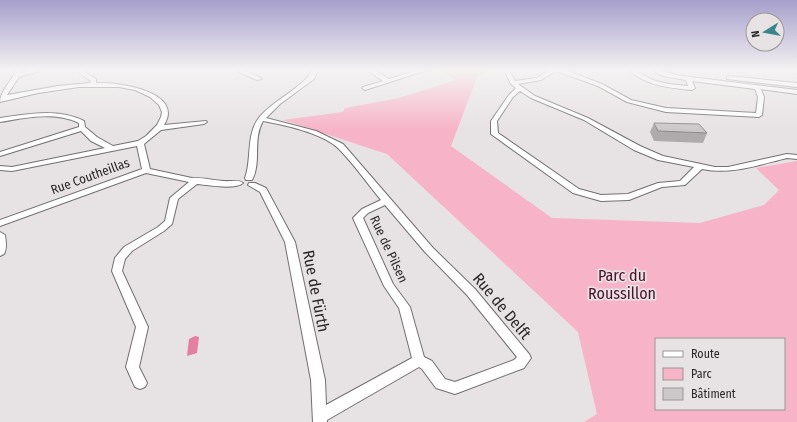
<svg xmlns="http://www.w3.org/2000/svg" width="797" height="422" font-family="'Fira Sans Condensed',sans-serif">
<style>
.green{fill:#f7b3c8;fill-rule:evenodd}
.water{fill:#e47fa2}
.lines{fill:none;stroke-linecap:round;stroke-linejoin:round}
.street-casing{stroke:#736f70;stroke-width:2}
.street{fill:#fff;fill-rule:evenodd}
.wall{fill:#afabac}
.building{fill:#ccc7c8;stroke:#8f8b8c}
.labels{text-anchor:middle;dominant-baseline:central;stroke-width:3.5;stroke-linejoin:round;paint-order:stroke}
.street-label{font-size:13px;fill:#292727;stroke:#e7e2e3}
.near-park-label{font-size:16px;fill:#4e0f2a;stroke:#e7e2e3}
.near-street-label{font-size:16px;fill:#292727;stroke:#e7e2e3}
</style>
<rect width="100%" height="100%" fill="#e7e2e3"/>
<path class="green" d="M441,70H492L477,77L451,146L552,218L700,223L764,205L779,190L756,168L797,161V422H584L597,414L578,332L387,154L283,120L343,112L345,108L399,98L456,80L438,71ZM656,339H784V409H656Z"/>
<path class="water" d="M195,336L199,337L197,353L187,356L189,339Z"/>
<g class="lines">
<g class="street-casing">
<path id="street" d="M16,70H22L21,73L33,70H43L19,77L7,95L58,86L90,83L91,81L75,70H82L96,79V83C117,82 185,91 164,125L206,121L207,122L204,124L161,130L144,144L150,169L192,178C203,177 218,182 231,181C236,181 239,180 243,183C235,190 208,185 197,184L178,199L172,224L164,231L132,251L125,259L122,271L148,327L139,367L147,383L145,387L140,389L135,387L126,367L136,327L112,271L115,258L124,247L158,227L165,221L170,198L189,182L146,173L0,226V220L142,169L137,146L12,171L0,170V166L12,167L105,148L91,141L81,131L0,156V152L79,127V123C54,111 26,118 0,122V118C29,114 57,108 84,121L85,127L97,137L113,146L138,141L146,136L157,125L161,117L162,112L159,105L150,97L135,90L119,87H79L38,93L0,102C0,91 12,81 16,70Z
M243,70L261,78L262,79L257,80L237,71Z
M312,70H318L314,79L280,104L266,118L316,131L343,144L433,248L475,289L529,354L531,358L524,368L455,394L436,388L422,369L419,367L327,420V422H313L311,380L285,242L260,192L248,185L249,183H255L266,188L295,242L325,380L326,405L412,358L399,308L384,286L353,218L362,209L381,200C367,183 354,164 338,148C322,133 285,125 263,121C252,140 262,162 252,180H246L245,178C252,159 246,136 258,119C270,102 306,86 312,70ZM385,205L425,252L467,295L517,357L514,360L455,382L445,379L432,361L424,357L410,307L393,284L363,218L368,213Z
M367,70H374L389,79L418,70H427L365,90L362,88L363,87L383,81Z
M504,70H509L515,81L537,78L549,70H565L602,84L631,100L666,108L756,113L758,97L755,89L692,81L695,88L692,90C670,88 646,86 629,70C638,70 646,78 656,81C666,84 677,85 688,86L686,80L663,76L652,70C662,70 672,75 682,76L797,90V94L761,89L764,97L762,115L759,117L666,112L627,102L598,86L556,71L541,80L518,84L535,96L588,118L640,146L663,156L715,167H728L787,154L797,155V159L787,158C758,165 731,175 702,169L685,185L662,187L629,200L601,201L573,193L491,134V121L509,95L516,88L511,84ZM520,91L531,98L584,120L634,150L658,160L694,167L680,181L658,183L628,194L601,195L579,189L498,133L497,121L513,97Z
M729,76L797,83V87L727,79V77Z
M0,232L5,235C6,241 7,249 4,254L0,256Z"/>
</g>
<use href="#street" class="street"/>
</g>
<path class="wall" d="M654,123L707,133L703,143L654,141L650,132Z"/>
<path class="building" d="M654,123L699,124L707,133L658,131Z"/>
<linearGradient id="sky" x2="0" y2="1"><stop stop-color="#a69fcc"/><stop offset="0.54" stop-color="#f4f2f2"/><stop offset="1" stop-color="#f4f2f2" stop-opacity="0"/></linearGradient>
<rect width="797" height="130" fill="url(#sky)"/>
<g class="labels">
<g class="street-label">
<text transform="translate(90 176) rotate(-20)">Rue Coutheillas</text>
<text transform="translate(389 249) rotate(65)">Rue de Pilsen</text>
</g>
<g class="near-park-label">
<text x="622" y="275">Parc du<tspan x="622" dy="18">Roussillon</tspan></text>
</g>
<g class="near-street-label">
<text transform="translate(316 291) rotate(79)">Rue de Fürth</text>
<text transform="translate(502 306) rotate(50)">Rue de Delft</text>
</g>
</g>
<rect x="655" y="338" width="130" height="72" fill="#e7e2e3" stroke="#9b9798"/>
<rect x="663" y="351" width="20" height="6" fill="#ffffff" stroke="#9b9798"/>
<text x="691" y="358" font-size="12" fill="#292727">Route</text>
<rect x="663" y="368" width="20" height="12" fill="#f7b3c8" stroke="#9b9798"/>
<text x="691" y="378" font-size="12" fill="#292727">Parc</text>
<rect x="663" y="388" width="20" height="12" fill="#ccc7c8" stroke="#9b9798"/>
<text x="691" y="398" font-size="12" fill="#292727">Bâtiment</text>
<g transform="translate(765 32) rotate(259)"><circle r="19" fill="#e7e2e3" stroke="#9b9798"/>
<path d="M0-3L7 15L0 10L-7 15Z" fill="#3d858d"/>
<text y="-6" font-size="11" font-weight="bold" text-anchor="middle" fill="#292727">N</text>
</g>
</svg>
